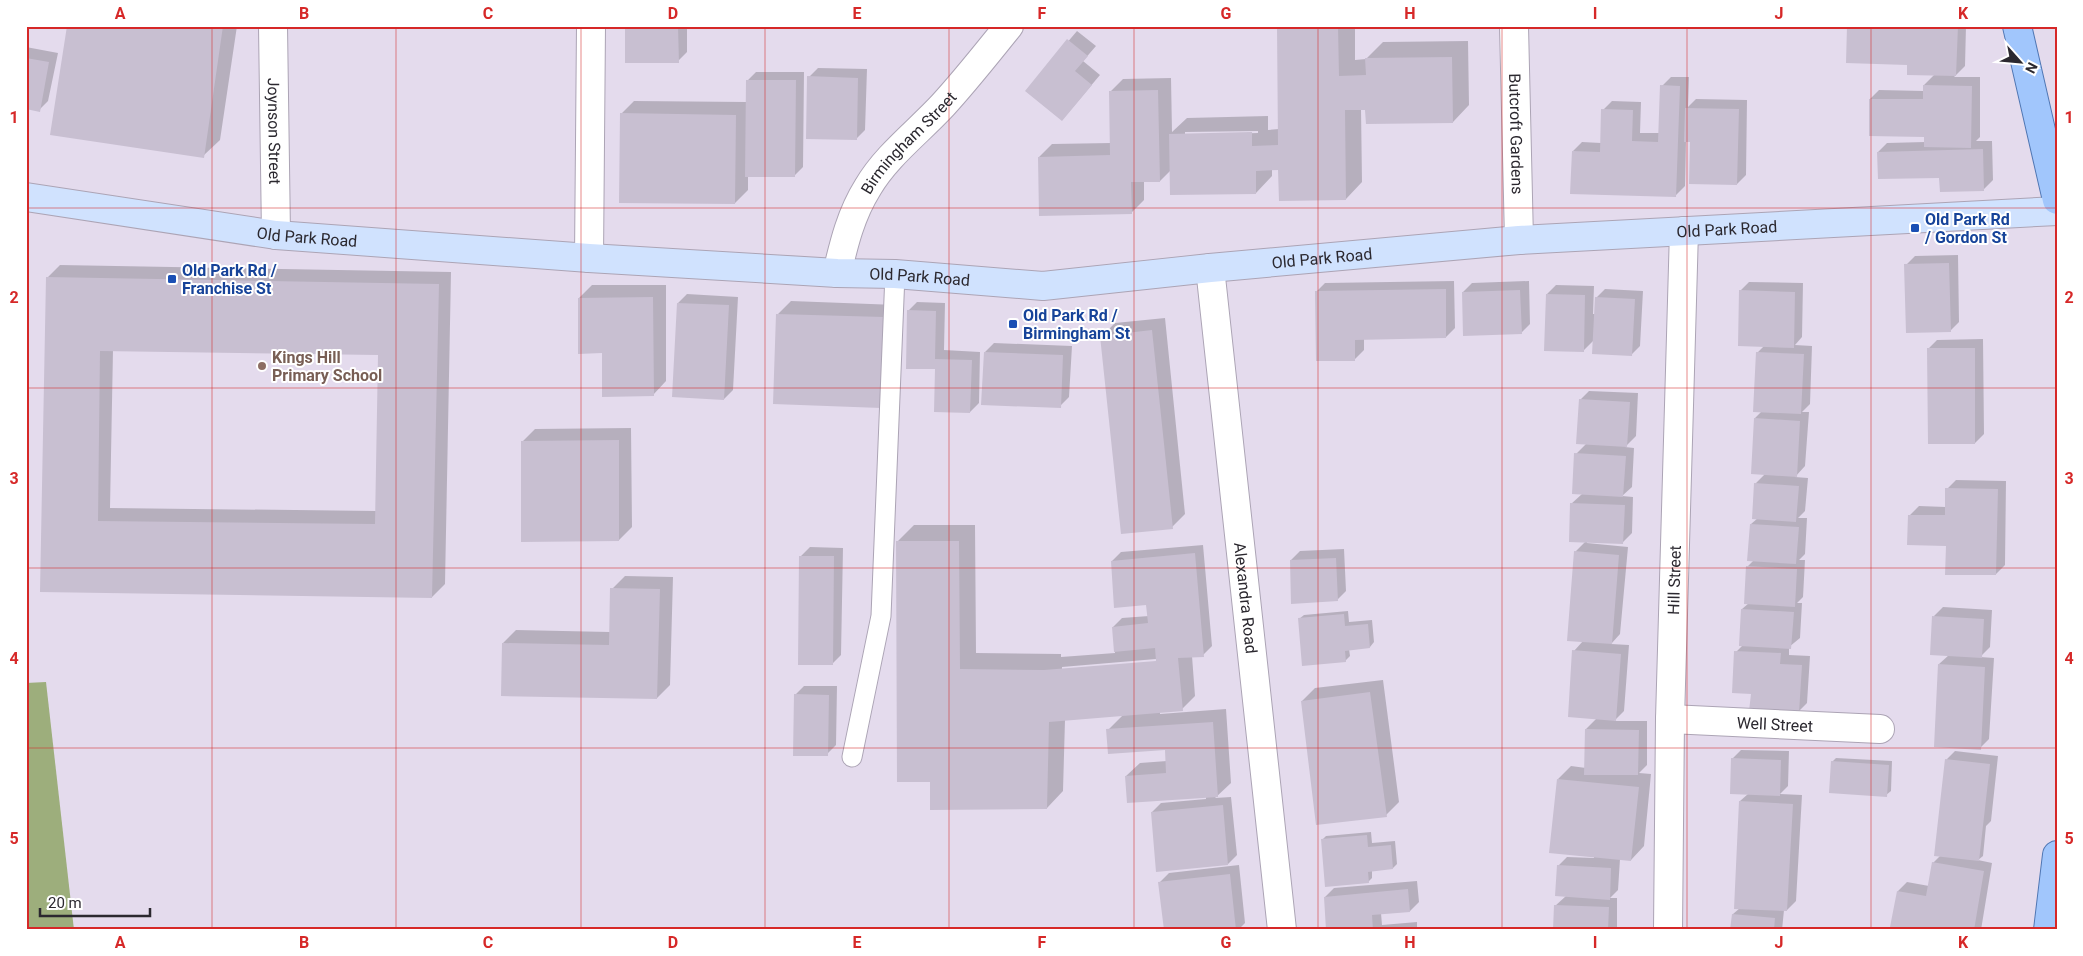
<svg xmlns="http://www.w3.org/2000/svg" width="2083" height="956" font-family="Roboto,sans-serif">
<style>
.forest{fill:#9dae7c}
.shadow{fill:#0003;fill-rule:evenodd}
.building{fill:#c8bfd1;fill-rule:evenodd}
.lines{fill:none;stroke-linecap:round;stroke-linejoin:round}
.lane-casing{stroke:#aca4b5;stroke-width:21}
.street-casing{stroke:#aca4b5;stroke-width:30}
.secondary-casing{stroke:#aca4b5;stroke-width:30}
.primary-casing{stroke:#4f76b3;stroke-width:30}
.lane{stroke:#fff;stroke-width:19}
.street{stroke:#fff;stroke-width:28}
.secondary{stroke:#d0e2fe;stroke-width:28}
.primary{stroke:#a1c6fc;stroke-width:28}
.grid{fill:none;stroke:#d62828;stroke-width:1;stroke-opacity:0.55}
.transit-dot{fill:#1a4fb4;stroke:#fff;stroke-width:2}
.education-dot{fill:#8d6e63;stroke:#fff;stroke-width:2}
.labels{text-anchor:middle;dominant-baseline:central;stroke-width:4;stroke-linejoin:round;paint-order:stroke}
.street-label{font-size:16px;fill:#2b282f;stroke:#fff}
.transit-label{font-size:16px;font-weight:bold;fill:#164399;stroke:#fff;text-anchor:start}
.education-label{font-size:16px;font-weight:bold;fill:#785e54;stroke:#fff;text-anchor:start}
.neatline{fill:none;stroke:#d62828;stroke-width:2}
.grid-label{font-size:16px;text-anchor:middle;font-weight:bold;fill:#d62828}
</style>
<rect width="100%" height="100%" fill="#e4dbed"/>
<path class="forest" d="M46,682L74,930H26V683Z"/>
<path class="shadow" d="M68,26H237L220,140L203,156Z
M626,26H687V52L678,61Z
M1278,26H1355V60L1366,59L1383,42L1468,41L1469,105L1453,122L1361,108L1362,182L1346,199L1279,169H1272V176L1256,193L1171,170L1160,181H1144V200L1131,213L1039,157L1052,144L1111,143L1110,92L1123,79L1171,78L1172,132L1187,118L1268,116V130L1279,129ZM1258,131V133L1185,135V132Z
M1849,26H1966L1965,66L1954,77H1980V137L1976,141H1992L1993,180L1984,189L1940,177L1878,152L1887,143L1925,142V135L1870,99L1879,90L1924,91V85L1935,74L1908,64Z
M1077,31L1096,46L1083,61L1100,75L1062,120L1026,91Z
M26,47L58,53L48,101L39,110L26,108Z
M818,68L867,69L865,130L856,139L809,77Z
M756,72H804L803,167L794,176L748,175V190L735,203L621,114L634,101L747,102V81Z
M1671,77H1689L1688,107L1696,99L1747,100L1746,175L1737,184L1691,141H1686L1685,186L1676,195L1573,151L1582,142L1601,143L1603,110L1612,101L1641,102L1640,133H1660L1662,86Z
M1958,255L1959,322L1950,331L1906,265L1915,256Z
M60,265L451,272L445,584L432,597L42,590L47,278ZM113,350L379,353L377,511L110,508Z
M1454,281L1455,328L1446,337L1364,338V350L1355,359L1316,292L1325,283Z
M1529,281L1530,324L1521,333L1463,292L1472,283Z
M1749,282L1803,283L1802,337L1795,345L1812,346L1810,404L1802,412H1809L1805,466L1795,477L1808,478L1805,511L1798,518H1807L1805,554L1799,560H1805L1803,597L1797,603H1802L1800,638L1789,647V655L1810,656L1807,703L1798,712L1752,693L1736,652L1743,645L1742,609L1749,603L1748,566L1754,560L1751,524L1758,518L1755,484L1766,473L1755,418L1762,411L1757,353L1764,346L1740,291Z
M592,285H666V381L653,395L604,352L579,298Z
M1556,285L1594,286L1593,314H1595L1596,298L1605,289L1643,291L1640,346L1631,355L1594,340L1583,351L1547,294Z
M687,294L738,297L733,390L724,399L678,303Z
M791,301L897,305L881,406L778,314Z
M917,302L945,303L944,350L980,352L979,403L970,412L936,368L908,311Z
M1165,318L1185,514L1172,527L1102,336L1115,323Z
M1983,339L1984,434L1975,443L1928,349L1937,340Z
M994,343L1072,346L1069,397L1060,406L985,352Z
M1589,391L1638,393L1636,436L1625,447L1634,448L1632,487L1622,496L1633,497L1632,533L1623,542L1587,541V543L1628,547L1620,634L1611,644L1629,645L1624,711L1614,721H1647V765L1639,773L1651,774L1644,846L1631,860L1620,859L1618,890L1610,898H1617V930H1554L1555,906L1566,896L1558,866L1567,857L1594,858V856L1558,779L1571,766L1586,768V729L1597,718L1574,651L1583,641L1575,552L1586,541L1571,504L1582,494L1576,454L1586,444L1580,400Z
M631,428L632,527L619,540L522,442L535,429Z
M1956,480L2006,481L2005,565L1996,574L1947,544L1910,515L1919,506L1946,507L1947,489Z
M914,525H975L976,653L1061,654V657L1115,653L1113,627L1122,618L1149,616L1148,603L1112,561L1121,552L1203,545L1212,646L1203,655L1192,656L1195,696L1182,709L1160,711V714L1226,709L1231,783L1215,798L1231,797L1237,855L1228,864L1152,812L1161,803L1206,799V797L1126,776L1140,763L1167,761L1166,749L1108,730L1123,715L1065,720L1063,791L1047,808L931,781L897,542ZM1156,659L1157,662L1062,670V667Z
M810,547L843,548L841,655L832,664L801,556Z
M1344,549L1346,591L1337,600L1291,560L1300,551Z
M625,576L673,577L670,685L657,698L503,643L516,630L610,632L612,589Z
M1943,607L1992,610L1990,647L1980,657L1994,658L1989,739L1980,748L1939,664L1949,655L1934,616Z
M1348,611L1349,622L1372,620L1374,642L1370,647L1349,649L1350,656L1345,661L1299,619L1304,615Z
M1383,680L1399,802L1386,815L1302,701L1315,688Z
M804,686H837L836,745L827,754L795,695Z
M1741,750L1789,751L1788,786L1780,794L1802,795L1796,901L1787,910H1784L1782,930H1732L1733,914L1740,908V801L1748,794L1732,759Z
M1955,751L1998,756L1991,821L1986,826L1983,856L1978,860L1992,863L1981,930H1897L1899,928L1898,891L1907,882L1929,886L1933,863L1941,855L1946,760Z
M1836,758L1892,761L1891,791L1886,795L1832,762Z
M1371,832L1372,843L1395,841L1397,864L1393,868L1372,870V878L1368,882L1322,840L1326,836Z
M1239,865L1245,923L1238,930H1165L1160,882L1169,873Z
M1417,881L1419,902L1410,911L1381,913L1382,925L1417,922V930H1328L1325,897L1334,888Z"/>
<path class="building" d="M67,26H223L204,158L50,135Z
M625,26H678L679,63H625Z
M1277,26H1338L1339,76L1366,75L1365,58L1452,57L1453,123L1366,124L1365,110H1345L1346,200L1279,201L1278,170L1256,171V194L1170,195L1169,134L1252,132V146L1278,145Z
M1847,26L1908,28V26H1958L1956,76L1907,75V65L1846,63Z
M1067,39L1088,56L1075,71L1092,85L1062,121L1025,91Z
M26,58L49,62L40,112L26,109Z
M807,76L858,78L857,140L806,139Z
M746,80H796L795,177H745Z
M1660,85L1680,86L1676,197L1570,194L1572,151L1600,152L1601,109L1633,110L1632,141L1658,142Z
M1923,85L1972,86L1971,148L1924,147V137L1869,136V99H1923Z
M1158,90L1160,182H1131L1132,214L1039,216L1038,157L1110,155L1109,91Z
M1685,108L1739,109L1737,185L1689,184L1690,142H1684Z
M620,113L736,115L735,204L619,203Z
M1983,149L1984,191L1940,192L1939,178L1878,179L1877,152Z
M1949,263L1951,332L1906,333L1904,264Z
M46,277L439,284L432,598L40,592ZM100,351L378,355L375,524L98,521Z
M1446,289V338L1355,340V361H1316L1315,291Z
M1520,290L1522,334L1463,336L1462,292Z
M1739,290L1795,292L1794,348L1738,346Z
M1546,294L1585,295L1584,352L1544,351Z
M653,297L654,396L602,397V353L578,354V298Z
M1595,297L1635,299L1632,356L1592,354Z
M677,303L729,305L724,400L672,397Z
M907,310L936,311L935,359L972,360L970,413L934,412L935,369H906Z
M776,314L884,317L881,408L773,404Z
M1152,330L1173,529L1121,534L1100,336Z
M1927,348H1975V444H1928Z
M984,352L1063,355L1061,408L981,405Z
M1756,352L1804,354L1801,414L1753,412Z
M1579,399L1630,402L1627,447L1576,444Z
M1754,418L1800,421L1797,477L1751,474Z
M619,440V541L521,542V441Z
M1574,453L1626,456L1623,497L1572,494Z
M1754,483L1799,486L1796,522L1752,519Z
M1945,488L1998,489L1996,575H1945L1946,546L1907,545L1908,515H1945Z
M1570,503L1625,505L1623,544L1569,542Z
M1750,524L1799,527L1796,564L1747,561Z
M896,541H959L960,669L1044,670L1156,661L1155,648L1114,652L1112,627L1148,623L1146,605L1114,608L1111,561L1195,553L1204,657L1178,658L1183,711L1049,722L1047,809L930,810V782H897Z
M1574,551L1619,555L1612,644L1567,641Z
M799,556H834L833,665H798Z
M1336,558L1338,601L1291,604L1290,560Z
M1746,566L1797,569L1795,607L1744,604Z
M610,588L660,589L657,699L501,696L502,643L609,645Z
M1741,609L1794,612L1791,649L1739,646Z
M1344,614L1345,626L1368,624L1370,648L1345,651L1346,662L1302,666L1298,618Z
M1932,616L1984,619L1982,658L1930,655Z
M1572,650L1621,654L1616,721L1568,717Z
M1734,651L1781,653L1780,664L1802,665L1799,713L1749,711L1751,694L1732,693Z
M1938,664L1985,667L1981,750L1934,747Z
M1370,692L1387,817L1316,825L1301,701Z
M794,694L829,695L828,756H793Z
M1213,722L1218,797L1127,803L1125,776L1166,773L1165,750L1108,754L1106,729Z
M1585,729L1639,730L1638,775H1584Z
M1731,758L1781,760L1780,796L1730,794Z
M1945,759L1990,764L1979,861L1934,856Z
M1831,761L1889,765L1887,797L1829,793Z
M1557,779L1639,787L1631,861L1549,853Z
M1739,801L1793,804L1787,911L1734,909Z
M1223,805L1228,865L1156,872L1151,812Z
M1367,835L1368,847L1391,845L1393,869L1368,872L1369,883L1325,887L1321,839Z
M1932,862L1984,871L1974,930H1905L1890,927L1897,891L1926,896Z
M1557,865L1611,868L1610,900L1555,896Z
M1230,874L1236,930H1164L1158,882Z
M1408,889L1410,912L1372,915L1373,930H1326L1324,897Z
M1554,905L1609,907L1608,930H1553Z
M1732,914L1775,918L1774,930H1730Z"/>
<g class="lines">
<g class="lane-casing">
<path id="lane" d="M852,757L881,616L895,274"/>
</g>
<g class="street-casing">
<g id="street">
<path id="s1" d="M273,26L276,235"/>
<path id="s2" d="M1514,26L1519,240"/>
<path d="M589,258L591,26"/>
<path id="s3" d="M1210,268L1282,930"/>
<path id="s4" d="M837,273C844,243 851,214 868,187C886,156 918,132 943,105C966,80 987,53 1009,26"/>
<path id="s5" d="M1670,719L1880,729"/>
<path id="s6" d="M1668,930L1670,719L1684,231"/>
</g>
</g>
<g class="secondary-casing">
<g id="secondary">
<path id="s7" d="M26,197L276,235L589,258L837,273L895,274L1043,286L1210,268L1519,240L2057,211"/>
</g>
</g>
<g class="primary-casing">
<path id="primary" d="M2017,26L2057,200
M2048,930L2057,855"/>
</g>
<use href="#lane" class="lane"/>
<use href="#street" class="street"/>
<use href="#secondary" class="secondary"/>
<use href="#primary" class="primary"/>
</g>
<path class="grid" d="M212,26V930M396,26V930M581,26V930M765,26V930M949,26V930M1134,26V930M1318,26V930M1502,26V930M1687,26V930M1871,26V930M26,208H2057M26,388H2057M26,568H2057M26,748H2057"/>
<g class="transit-dot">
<rect x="1910" y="223" width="10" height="10" rx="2.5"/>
<rect x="167" y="274" width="10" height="10" rx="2.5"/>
<rect x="1008" y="319" width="10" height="10" rx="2.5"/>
</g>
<circle class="education-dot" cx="262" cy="366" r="5"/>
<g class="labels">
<g class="street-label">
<text stroke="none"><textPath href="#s1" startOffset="105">Joynson Street</textPath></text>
<text stroke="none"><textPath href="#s2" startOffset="108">Butcroft Gardens</textPath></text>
<text stroke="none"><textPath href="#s4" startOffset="152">Birmingham Street</textPath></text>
<text stroke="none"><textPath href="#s7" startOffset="1708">Old Park Road</textPath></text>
<text stroke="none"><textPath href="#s7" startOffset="284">Old Park Road</textPath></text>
<text stroke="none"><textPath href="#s7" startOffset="1302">Old Park Road</textPath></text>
<text stroke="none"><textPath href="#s7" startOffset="898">Old Park Road</textPath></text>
<text stroke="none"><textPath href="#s6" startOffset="350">Hill Street</textPath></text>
<text stroke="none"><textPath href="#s3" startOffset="332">Alexandra Road</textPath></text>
<text stroke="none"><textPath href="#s5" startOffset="105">Well Street</textPath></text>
</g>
<g class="transit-label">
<text x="1925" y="219">Old Park Rd<tspan x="1925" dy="18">/ Gordon St</tspan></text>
<text x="182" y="270">Old Park Rd /<tspan x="182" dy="18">Franchise St</tspan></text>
<text x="1023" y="315">Old Park Rd /<tspan x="1023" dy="18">Birmingham St</tspan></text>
</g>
<g class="education-label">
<text x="272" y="357">Kings Hill<tspan x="272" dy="18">Primary School</tspan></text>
</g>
</g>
<rect width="2083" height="956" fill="none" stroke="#ffffff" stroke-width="55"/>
<g transform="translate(2020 62) rotate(117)" stroke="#ffffff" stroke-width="4" paint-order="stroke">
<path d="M0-4L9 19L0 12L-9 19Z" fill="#2b282f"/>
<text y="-8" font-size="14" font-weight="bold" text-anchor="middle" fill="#2b282f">N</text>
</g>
<path d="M40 908v8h110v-8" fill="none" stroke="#2b282f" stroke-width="2.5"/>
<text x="48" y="908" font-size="15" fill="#2b282f" stroke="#ffffff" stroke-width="4" paint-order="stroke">20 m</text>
<rect x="28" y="28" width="2028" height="900" class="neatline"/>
<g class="grid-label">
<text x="120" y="19">A</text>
<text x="304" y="19">B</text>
<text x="488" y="19">C</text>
<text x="673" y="19">D</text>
<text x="857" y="19">E</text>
<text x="1042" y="19">F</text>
<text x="1226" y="19">G</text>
<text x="1410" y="19">H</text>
<text x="1595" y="19">I</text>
<text x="1779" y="19">J</text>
<text x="1963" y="19">K</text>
<text x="14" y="123">1</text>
<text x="2069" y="123">1</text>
<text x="14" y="303">2</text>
<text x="2069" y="303">2</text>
<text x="14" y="484">3</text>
<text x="2069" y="484">3</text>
<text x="14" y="664">4</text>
<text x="2069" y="664">4</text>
<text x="14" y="844">5</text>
<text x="2069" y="844">5</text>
<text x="120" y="948">A</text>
<text x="304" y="948">B</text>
<text x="488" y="948">C</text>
<text x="673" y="948">D</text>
<text x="857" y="948">E</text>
<text x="1042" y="948">F</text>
<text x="1226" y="948">G</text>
<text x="1410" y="948">H</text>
<text x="1595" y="948">I</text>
<text x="1779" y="948">J</text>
<text x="1963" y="948">K</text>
</g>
</svg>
